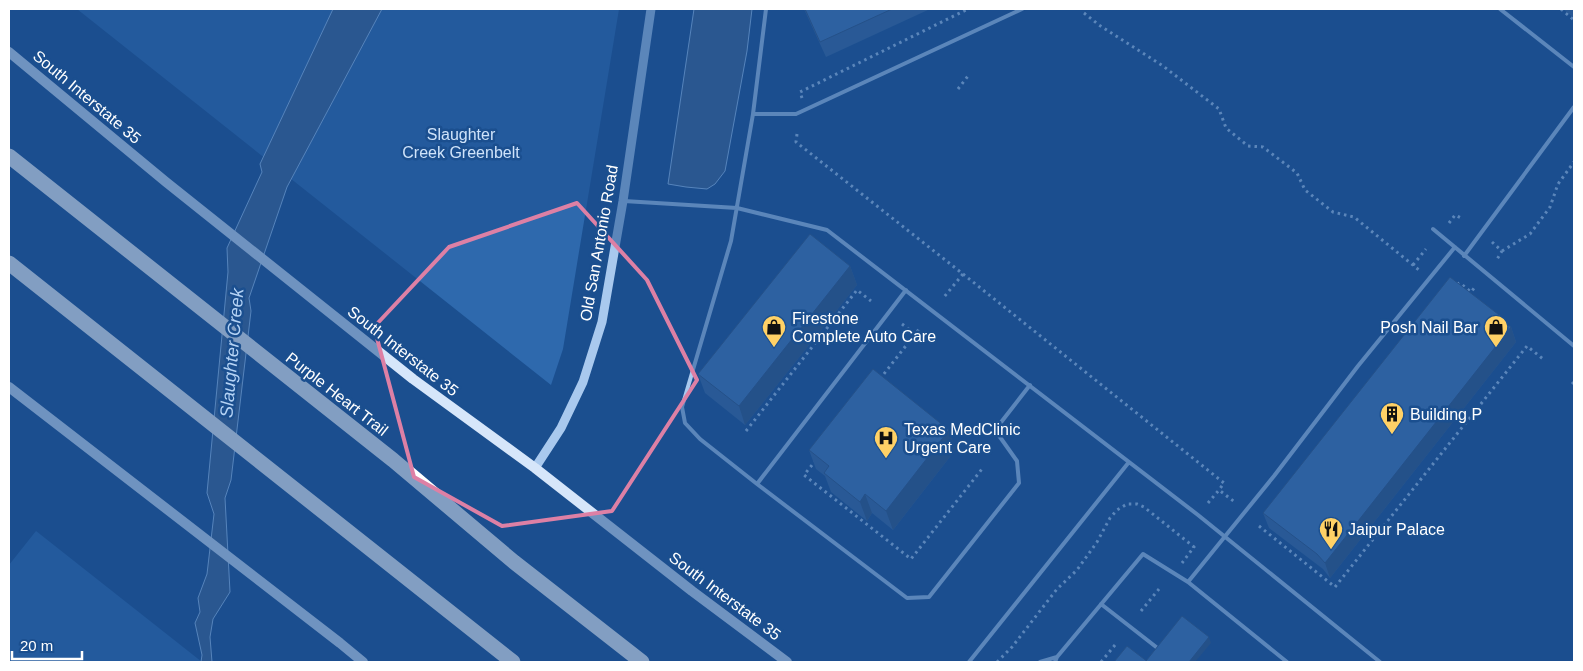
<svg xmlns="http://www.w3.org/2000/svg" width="1583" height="671" font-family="Arial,sans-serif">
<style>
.green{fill:#2e69ad}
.water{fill:#3c6290;stroke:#9cc4f0}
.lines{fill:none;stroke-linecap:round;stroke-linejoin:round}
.path{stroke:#a9c9ee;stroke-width:3;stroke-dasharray:2.5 4;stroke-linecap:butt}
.service{stroke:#a9c9ee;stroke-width:4}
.tertiary{stroke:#a9c9ee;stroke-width:9}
.secondary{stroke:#d6e6fa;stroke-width:10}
.motorway{stroke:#fff;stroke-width:15}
.wall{fill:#3a679d}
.shaded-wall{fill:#305480}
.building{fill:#4478b7;stroke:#305480}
.marked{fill:none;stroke:#dd80a5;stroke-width:4;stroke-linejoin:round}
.labels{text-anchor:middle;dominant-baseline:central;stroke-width:5;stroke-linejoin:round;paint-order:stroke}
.street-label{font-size:16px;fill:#fff;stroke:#1b4f8f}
.park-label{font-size:16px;fill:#cfe3fa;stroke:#1b4f8f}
.poi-label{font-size:16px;fill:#fff;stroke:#1b4f8f;text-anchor:start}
.water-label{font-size:18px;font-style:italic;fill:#b5d3f5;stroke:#1b4f8f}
</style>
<rect width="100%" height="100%" fill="#1b4f8f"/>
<path class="green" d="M77,9H619L563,349L551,385Z
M36,531L202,662H9V565Z"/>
<path class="water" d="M333,9H382L287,187L249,298L251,311L231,480L225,498L230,592L213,619L210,637L212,662H201L202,655L195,623L200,612L198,598L207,574L214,514L207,493L228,272L227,248L262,172L260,164Z
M694,9H752L747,51L725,171L715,184L707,189L686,187L668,184Z"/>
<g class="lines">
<path class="path" d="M1561,9L1574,20
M1084,13L1099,25L1163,66L1219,109L1226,128L1248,146L1263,147L1297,173L1305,190L1333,212L1354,217L1419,270
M958,89L968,76
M802,98L800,92L968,9
M797,134L796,142L963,274L944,297
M1449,223L1455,215L1461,218
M1492,242L1502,251L1496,261
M1502,251L1530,234L1550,207L1558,184L1574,162
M1413,265L1426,249
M963,274L1224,483L1219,490
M1457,284L1460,283L1471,292L1475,287
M902,324L915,334L921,327
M880,379L915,334
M1572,382L1574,384
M746,431L857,290L871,301
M816,460L804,475L911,559L982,469
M1208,503L1219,490L1236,503
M1259,526L1335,587L1527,346L1543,359
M1141,611L1159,589
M997,662L1012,647L1057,589L1077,570L1097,542L1110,518L1117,510L1127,504H1137L1144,507L1194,547L1182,563
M1101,662L1115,645"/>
<path class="service" d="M1022,9L796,114H753L731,241L682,407L685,423L700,439L757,484L907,598L929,597L1019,483L1017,461L995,430L1030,385
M1500,9L1574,67
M753,114L766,9
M624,201L737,208L827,230L1198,515L1380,662
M1433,229L1574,346
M1464,256L1574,107
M757,484L906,290
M1188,582L1287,662
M1101,604L1160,650
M969,662L1129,462
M1040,662L1057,657
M1055,662L1057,657L1143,554L1188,582L1274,476L1358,366L1455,247"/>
<path class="tertiary" d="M535,468L561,428L583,382L602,322L623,201L651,9"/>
<path class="secondary" d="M9,52L166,182L413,379L535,468L692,591L787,662
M9,387L340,643L363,662"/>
<path class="motorway" d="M9,156L393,460L514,562L642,662
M9,263L513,662"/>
</g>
<path class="wall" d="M804,9H930L826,57Z
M1563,9H1574V18Z
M850,266L857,285L745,425L705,393L698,374Z
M1504,322L1511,327L1516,342L1330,578L1323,569L1269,528L1263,513Z
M956,449L893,530L872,513L867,521L831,492L825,476L816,469L809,450Z"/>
<path class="shaded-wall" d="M850,266L857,285L745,425L739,406Z
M1503,318L1508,331L1511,327L1516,342L1330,578L1325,563Z
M949,430L956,449L893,530L886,511Z
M865,494L872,513L867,521L860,502Z
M1209,637L1211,643L1195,662H1189Z"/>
<path class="building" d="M805,9H892L820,42Z
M810,234L850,266L739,406L698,374Z
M1450,277L1503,318L1501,320L1511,327L1325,563L1317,554L1263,513Z
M873,369L949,430L886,511L865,494L860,502L824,473L829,466L809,450Z
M1182,616L1209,637L1189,662H1148L1146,661Z
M1127,646L1148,662H1114Z"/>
<path d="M0 0H1583V671H0ZM577,203L647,280L697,380L612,511L502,526L414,477L374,327L449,247Z" fill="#1b4f8f" fill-opacity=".55" fill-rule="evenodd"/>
<path class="marked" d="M577,203L647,280L697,380L612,511L502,526L414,477L374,327L449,247Z"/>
<defs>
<g id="shop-pin" transform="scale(1.25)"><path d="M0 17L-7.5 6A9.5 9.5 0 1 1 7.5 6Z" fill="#ffd166" stroke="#1b4f8f"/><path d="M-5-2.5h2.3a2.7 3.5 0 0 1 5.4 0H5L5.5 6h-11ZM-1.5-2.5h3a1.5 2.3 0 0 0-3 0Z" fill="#111"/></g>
<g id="building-pin" transform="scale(1.25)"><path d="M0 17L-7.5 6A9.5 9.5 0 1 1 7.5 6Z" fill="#ffd166" stroke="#1b4f8f"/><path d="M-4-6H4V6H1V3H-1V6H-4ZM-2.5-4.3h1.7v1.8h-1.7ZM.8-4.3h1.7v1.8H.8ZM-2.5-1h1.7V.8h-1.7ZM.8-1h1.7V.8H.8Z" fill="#111"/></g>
<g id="hospital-pin" transform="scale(1.25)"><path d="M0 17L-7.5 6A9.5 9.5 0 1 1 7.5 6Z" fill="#ffd166" stroke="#1b4f8f"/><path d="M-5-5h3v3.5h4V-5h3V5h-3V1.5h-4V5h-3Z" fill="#111"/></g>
<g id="restaurant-pin" transform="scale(1.25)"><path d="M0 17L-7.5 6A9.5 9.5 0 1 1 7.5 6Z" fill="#ffd166" stroke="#1b4f8f"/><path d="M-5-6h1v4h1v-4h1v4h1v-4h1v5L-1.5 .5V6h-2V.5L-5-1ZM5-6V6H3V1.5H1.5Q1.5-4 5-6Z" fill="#111"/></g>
</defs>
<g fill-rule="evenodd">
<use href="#shop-pin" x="774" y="327"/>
<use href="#shop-pin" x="1496" y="327"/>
<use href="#building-pin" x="1392" y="414"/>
<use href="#hospital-pin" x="886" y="438"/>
<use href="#restaurant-pin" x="1331" y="529"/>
</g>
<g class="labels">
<g class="street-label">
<text transform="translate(87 97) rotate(40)">South Interstate 35</text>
<text transform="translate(599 243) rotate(-80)">Old San Antonio Road</text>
<text transform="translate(403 351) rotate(38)">South Interstate 35</text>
<text transform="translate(337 394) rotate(38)">Purple Heart Trail</text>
<text transform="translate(725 596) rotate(37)">South Interstate 35</text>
</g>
<g class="park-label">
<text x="461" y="134">Slaughter<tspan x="461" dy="18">Creek Greenbelt</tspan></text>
</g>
<g class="poi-label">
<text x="792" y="318">Firestone<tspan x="792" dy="18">Complete Auto Care</tspan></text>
<text x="1478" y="327" text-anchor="end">Posh Nail Bar</text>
<text x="1410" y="414">Building P</text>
<text x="904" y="429">Texas MedClinic<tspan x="904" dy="18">Urgent Care</tspan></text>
<text x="1348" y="529">Jaipur Palace</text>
</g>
<g class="water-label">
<text transform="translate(232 353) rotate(-85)">Slaughter Creek</text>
</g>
</g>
<rect width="1583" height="671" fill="none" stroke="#ffffff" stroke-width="20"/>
<path d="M12 651v8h70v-8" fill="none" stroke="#ffffff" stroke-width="2.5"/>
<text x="20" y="651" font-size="15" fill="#ffffff" stroke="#1b4f8f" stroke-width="4" paint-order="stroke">20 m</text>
</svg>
